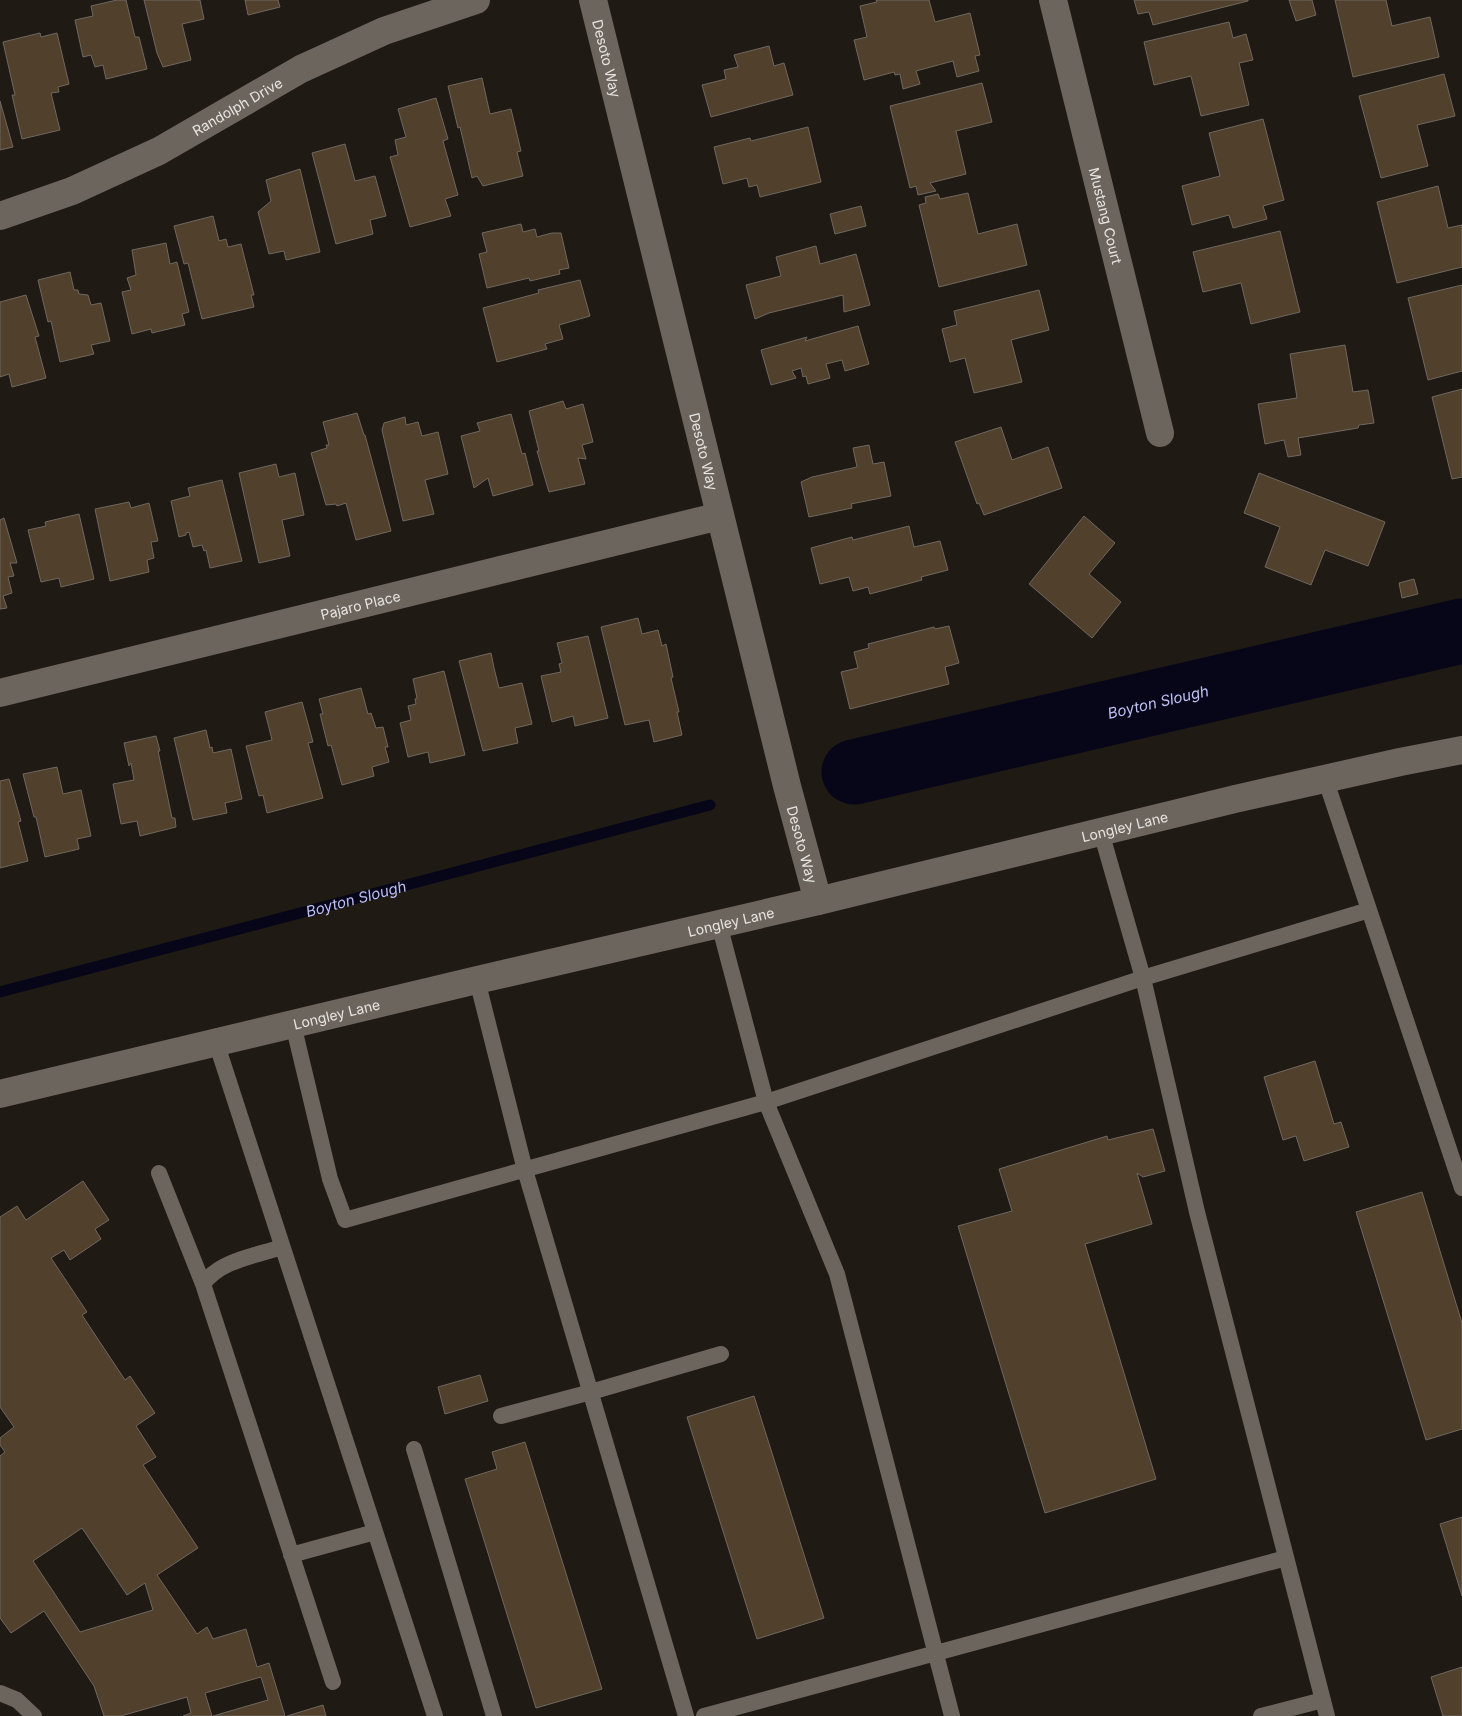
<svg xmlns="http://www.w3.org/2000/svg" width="1462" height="1716" font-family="Inter,sans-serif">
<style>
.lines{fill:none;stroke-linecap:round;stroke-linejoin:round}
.stream{stroke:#070619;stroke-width:11}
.river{stroke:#070619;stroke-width:65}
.building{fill:#51402b;stroke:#6f6860;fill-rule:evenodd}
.service{stroke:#6c655e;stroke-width:16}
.minor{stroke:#6c655e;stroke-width:28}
.secondary{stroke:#6c655e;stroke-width:28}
.labels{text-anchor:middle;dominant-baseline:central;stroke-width:4;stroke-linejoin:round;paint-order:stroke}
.street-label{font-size:14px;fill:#e8e4df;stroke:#080604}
.water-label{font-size:15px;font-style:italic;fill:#bdc0f2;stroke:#080604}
</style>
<rect width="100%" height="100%" fill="#201a14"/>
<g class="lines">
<path class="stream" id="s1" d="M0,992L710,805"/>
<path class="river" id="s2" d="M854,772L1462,631"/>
</g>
<path class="building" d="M117,0H126L135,37H139L147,69L106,79L103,65L95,67L91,55L83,57L75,20L93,16L91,6Z
M144,0H200L204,19L182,24L191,60L163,67L157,53Z
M245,0H278L280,7L248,15Z
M876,0H929L935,22L970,13L980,55L975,56L979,71L957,77L953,61L916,71L920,84L903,89L900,74L895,75L894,72L864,80L854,40L867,37L860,6L877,2Z
M1134,0H1248V1L1153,25L1149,12L1138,14Z
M1289,0H1312L1316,15L1296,21Z
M1335,0H1386L1392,26L1430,17L1439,57L1353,77Z
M1229,22L1233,38L1246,34L1253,60L1239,63L1249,105L1201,116L1191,76L1154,85L1144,42Z
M40,33L41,37L57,33L69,84L58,87L59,92L51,93L60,130L22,139L12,95H15L3,42Z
M769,46L774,66L784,63L793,95L711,117L702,85L726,79L724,70L738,67L734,55Z
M1444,74L1455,116L1417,125L1428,166L1381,178L1359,96Z
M482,78L490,114L511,109L521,151L517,152L523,176L483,186L477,176L472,178L460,127L458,128L448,86Z
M982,83L992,122L956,131L966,174L930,183L936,191L918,195L916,186L910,188L890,106Z
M436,98L448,139L443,141L458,195L445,199L451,216L410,227L390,157L398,155L395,140L406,137L398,109Z
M0,101L13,147L0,150Z
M1263,119L1284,200L1263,206L1267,219L1233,228L1229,215L1192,225L1182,186L1220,176L1209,133Z
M808,127L821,182L760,197L757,185L749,187L747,178L723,184L714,147L750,138L751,141Z
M345,144L355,181L375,176L386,216L370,220L373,234L336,244L312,153Z
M300,169L320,252L286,260L284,251L269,254L258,212L271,201L266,180Z
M1438,186L1448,228L1462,225V267L1397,283L1377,202Z
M968,193L978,234L1017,224L1027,265L939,287L919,205L926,203L925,197L938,194L940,199Z
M861,206L866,226L835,234L830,214Z
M213,216L219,241L226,239L228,247L241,244L254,295H251L254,307L202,319L188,263L184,264L174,226Z
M521,224L523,232L535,229L537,237L552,233H561L569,268L559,270L560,274L530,281L529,278L487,288L479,254L487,252L482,233Z
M1280,231L1300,312L1251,324L1241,283L1203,292L1193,252Z
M166,243L170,264L177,262L189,312L182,314L185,325L152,333L151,329L132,334L122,292L131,290L127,278L136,275L132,250Z
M816,246L820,264L856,254L870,305L844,312L843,295L769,313L755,319L746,285L781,276L776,257Z
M70,272L74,290H78L79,294L88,295L91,305L101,303L110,341L91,345L94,354L60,362L51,321L48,322L38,280Z
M580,280L590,316L559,325L563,339L545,344L547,349L497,362L483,308L539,293L538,290Z
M1462,285V371L1428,380L1408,298Z
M1039,290L1049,330L1011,340L1022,382L974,393L965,358L950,362L942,329L957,325L954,311Z
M26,295L39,336L35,337L46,378L12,387L9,374L0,377V302Z
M858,326L869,364L845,371L842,360L826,364L830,378L808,384L806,376L803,377L801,368L792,371L796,378L771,385L761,350L807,337L805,341Z
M1345,345L1353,392L1368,390L1374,423L1359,425L1358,428L1298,438L1301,455L1288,457L1284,440L1265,444L1258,404L1297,398L1290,354Z
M1462,389V477L1452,479L1432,397Z
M563,401L566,409L583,404L593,442L582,445L586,459L578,458L585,484L549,492L537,451H539L529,411Z
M357,413L364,435H365L391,531L356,540L346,503L337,506L336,504L326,505L311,453L327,448L326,445H329L323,422Z
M511,414L522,454L525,453L533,485L493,496L488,478L474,488L461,436L480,431L477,423Z
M405,417L406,425L418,422L422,436L438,432L448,474L425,480L434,514L403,521L382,430L384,423Z
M1001,427L1012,460L1048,447L1062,488L984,515L979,503L977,504L955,442Z
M869,445L873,464L884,462L891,496L851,504L852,508L809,517L801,482L812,477L857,467L853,448Z
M276,464L279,477L295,473L304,515L282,520L290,556L259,563L239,473Z
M1259,473L1385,522L1368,566L1325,550L1311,585L1265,567L1280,527L1244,513Z
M222,480L242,561L210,568L206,550L204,551L202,545L193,547L189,532L186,533V535L179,537L171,501L190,496L188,488Z
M129,502L131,508L149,503L158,541L151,542L154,558L147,560L149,572L110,581L95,509Z
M79,514L94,579L61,587L59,578L41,582L28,530L46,526L45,522Z
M1084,516L1115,543L1089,574L1121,602L1092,638L1029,584Z
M4,518L17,563H10L14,576L8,577L12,593L3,596L7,608L0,609V520Z
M909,526L914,547L940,541L948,570L921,577L922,580L870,594L868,587L853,591L849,577L820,584L811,548L852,537L853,540Z
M1414,579L1418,594L1402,598L1399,583Z
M638,618L642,634L658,630L662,646L666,644L673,677L671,678L679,712H677L682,735L654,742L649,720L625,725L601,627Z
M949,626L959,663L945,667L949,684L850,709L841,672L858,668L854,652L869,648L868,644L934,627L935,629Z
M588,636L608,718L575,726L573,716L552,722L541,676L561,672L559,664L562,663L557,643Z
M491,653L494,668L499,688L522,683L532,724L515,728L518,743L483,751L459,661Z
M444,671L465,755L430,763L428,752L408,757L400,723L411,720L408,706L416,704L415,699L417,698L413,679Z
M361,688L368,714L371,713L376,728L383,727L388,747H385L389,762L372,767L374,776L342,785L331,745L328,746L320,714H323L319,699Z
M302,702L313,742L308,743L323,798L267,813L263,795L259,796L246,746L272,740L265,712Z
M206,730L210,748L212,747L213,753L231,749L242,799L225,803L227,813L193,820L174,738Z
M156,736L160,751H158L172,818H175L176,827L140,836L137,821L121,824L113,784L134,780L131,763L129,766L124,743Z
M57,767L63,794L81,790L91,836L77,839L79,849L45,857L36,817H34L23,774Z
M9,779L21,821L18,822L28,861L0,868V781Z
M1315,1061L1334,1124L1341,1122L1349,1147L1304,1161L1296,1136L1283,1140L1264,1077Z
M1153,1129L1165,1171L1143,1177L1137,1173L1152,1224L1085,1244L1156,1479L1045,1513L958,1226L1012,1211L999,1169L1107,1136L1108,1140Z
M83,1181L109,1220L95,1229L101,1239L70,1260L64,1250L51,1258L87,1312L82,1315L125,1380L130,1376L155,1413L136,1426L156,1457L143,1465L198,1548L157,1575L197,1634L207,1627L213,1639L246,1629L257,1667L269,1663L285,1716H213L268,1700L261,1677L205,1693L212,1716H183L191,1713L187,1697L121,1716H104L94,1686L44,1611L11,1633L0,1618V1456L5,1452L0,1445V1438L14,1427L0,1407V1217L17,1206L26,1220ZM82,1528L127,1595L145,1583L153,1610L80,1632L33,1561Z
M1422,1192L1462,1323V1429L1426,1440L1356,1212Z
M480,1375L488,1401L445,1414L438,1387Z
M754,1396L824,1618L757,1639L687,1417Z
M525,1442L602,1689L536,1708L465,1479L497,1469L492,1452Z
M1462,1517V1596L1440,1524Z
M1462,1667V1716H1443L1431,1677Z
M323,1705L326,1716H287Z"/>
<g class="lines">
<path class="service" d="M1325,778L1462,1188
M719,924L766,1102L837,1274L952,1716
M477,980L525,1170L686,1716
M293,1024L330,1179L345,1220L766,1102L1143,978L1101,832
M216,1042L435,1716
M159,1173L203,1284
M282,1247C255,1256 221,1260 203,1284L333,1682
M501,1416L591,1392L721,1354
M414,1449L494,1716
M291,1555L375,1532
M0,1693L17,1700L34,1716
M704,1716L1286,1558
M1261,1716L1323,1700
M1327,1716L1197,1212L1143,978L1369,910"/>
<g class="minor">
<path id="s3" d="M593,0L787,786L818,901"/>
<path id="s4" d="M1053,0L1160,433"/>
<path id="s5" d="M0,216L72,191L159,151L301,69L384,31L476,0"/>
<path id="s6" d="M0,693L720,516"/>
</g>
<path class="secondary" id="s7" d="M0,1094L477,980L818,901L1235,799L1400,762L1462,750"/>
</g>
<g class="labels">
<g class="street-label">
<text stroke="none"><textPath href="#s3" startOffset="60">Desoto Way</textPath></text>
<text stroke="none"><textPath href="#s5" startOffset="262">Randolph Drive</textPath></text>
<text stroke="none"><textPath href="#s4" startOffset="222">Mustang Court</textPath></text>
<text stroke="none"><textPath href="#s3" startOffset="465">Desoto Way</textPath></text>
<text stroke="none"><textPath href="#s6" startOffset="371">Pajaro Place</textPath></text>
<text stroke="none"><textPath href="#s7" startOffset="1156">Longley Lane</textPath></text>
<text stroke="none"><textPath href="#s3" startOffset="870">Desoto Way</textPath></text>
<text stroke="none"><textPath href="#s7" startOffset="751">Longley Lane</textPath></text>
<text stroke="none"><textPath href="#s7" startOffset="346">Longley Lane</textPath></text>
</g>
<g class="water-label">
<text stroke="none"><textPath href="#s2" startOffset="312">Boyton Slough</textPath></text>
<text stroke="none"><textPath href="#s1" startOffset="368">Boyton Slough</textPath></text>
</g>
</g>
</svg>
